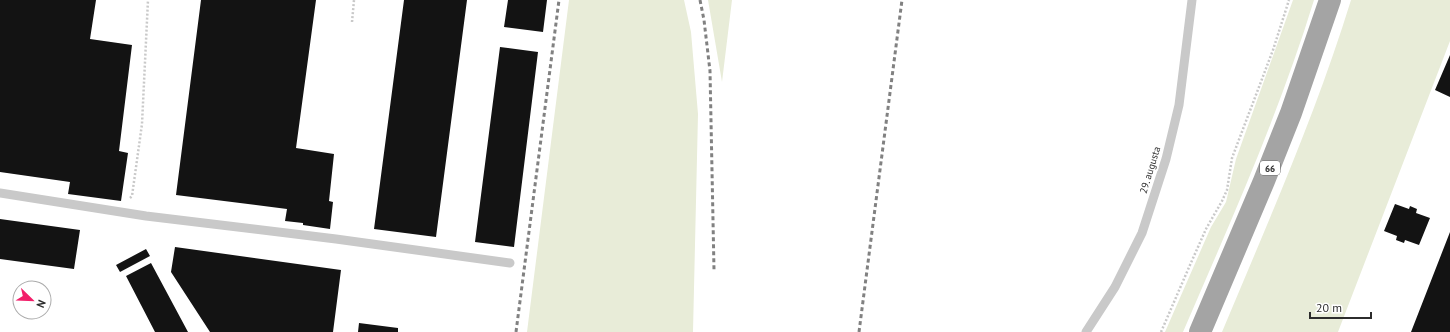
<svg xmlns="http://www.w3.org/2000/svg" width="1450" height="332" font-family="'PT Sans',sans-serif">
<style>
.green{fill:#e8ecd8}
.building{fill:#131313}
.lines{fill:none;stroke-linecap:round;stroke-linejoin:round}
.path{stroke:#c9c9c9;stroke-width:2.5;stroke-dasharray:2 2;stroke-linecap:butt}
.lane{stroke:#c9c9c9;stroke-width:9}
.primary{stroke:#a4a4a4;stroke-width:22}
.rail{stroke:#818181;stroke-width:3;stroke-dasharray:4 3;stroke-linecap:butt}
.labels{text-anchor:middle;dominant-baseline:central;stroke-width:4;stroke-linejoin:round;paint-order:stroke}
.shield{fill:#fff;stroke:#6b6b6b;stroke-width:1}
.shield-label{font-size:9px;font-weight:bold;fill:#2c2c2c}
.street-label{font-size:10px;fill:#2c2c2c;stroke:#fff}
</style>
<rect width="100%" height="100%" fill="#fff"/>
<path class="green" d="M569,0H684L691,32L698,114L693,332H527Z
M708,0H732L722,82Z
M1293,0H1314C1279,114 1230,223 1183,332H1165L1211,227L1226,202L1236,159Z
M1351,0H1450V41L1338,332H1222C1268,222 1316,114 1351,0Z"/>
<path class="building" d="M0,0H96L90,39L132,45L119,151L128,153L121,201L68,194L70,182L0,172Z
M201,0H316L296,148L334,154L329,201L333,202L330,229L303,225V223L285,221L287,209L176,195Z
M404,0H467L436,237L374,229Z
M508,0H547L543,32L504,27Z
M500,47L538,52L514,247L475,242Z
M1450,55V97L1435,90Z
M1395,204L1409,209L1410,206L1417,209L1416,213L1430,218L1419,245L1405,240L1404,243L1396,240L1397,236L1384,231Z
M0,219L80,230L74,269L0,259Z
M1450,232V332H1411Z
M175,247L341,270L333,332H210L171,272Z
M146,249L150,256L120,272L116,265Z
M151,263L188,332H155L126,276Z
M359,323L398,328V332H358Z"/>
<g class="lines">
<path class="path" d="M352,22L354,0
M130,198L132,196L142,124L148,0
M1161,332L1190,265L1206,229L1222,201L1227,190L1232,158L1273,50L1289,0"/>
<path class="lane" d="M0,193L146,216L336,239L510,263
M1086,332L1115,287L1142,233L1166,159L1179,105L1192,0"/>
<path class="primary" d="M1200,332L1264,181L1291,113L1330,0"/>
<path class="rail" d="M700,0L704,20L710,71L714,270
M516,332L559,0
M859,332L902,0"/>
</g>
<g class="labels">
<rect class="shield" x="1260" y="161" width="20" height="14" rx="3"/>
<g class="shield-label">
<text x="1270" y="168">66</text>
</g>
<g class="street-label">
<text transform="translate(1150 170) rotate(-73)">29. augusta</text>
</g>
</g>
<g transform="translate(32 300) rotate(113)"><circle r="19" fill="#ffffff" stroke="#ababab"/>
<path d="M0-3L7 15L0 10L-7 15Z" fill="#f21f6a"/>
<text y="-6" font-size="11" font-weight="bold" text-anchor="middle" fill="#2c2c2c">N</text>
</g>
<path d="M1310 312v6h61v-6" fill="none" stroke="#2c2c2c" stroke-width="2"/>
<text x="1316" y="312" font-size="12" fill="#2c2c2c" stroke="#ffffff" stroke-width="3" paint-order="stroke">20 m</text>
</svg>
